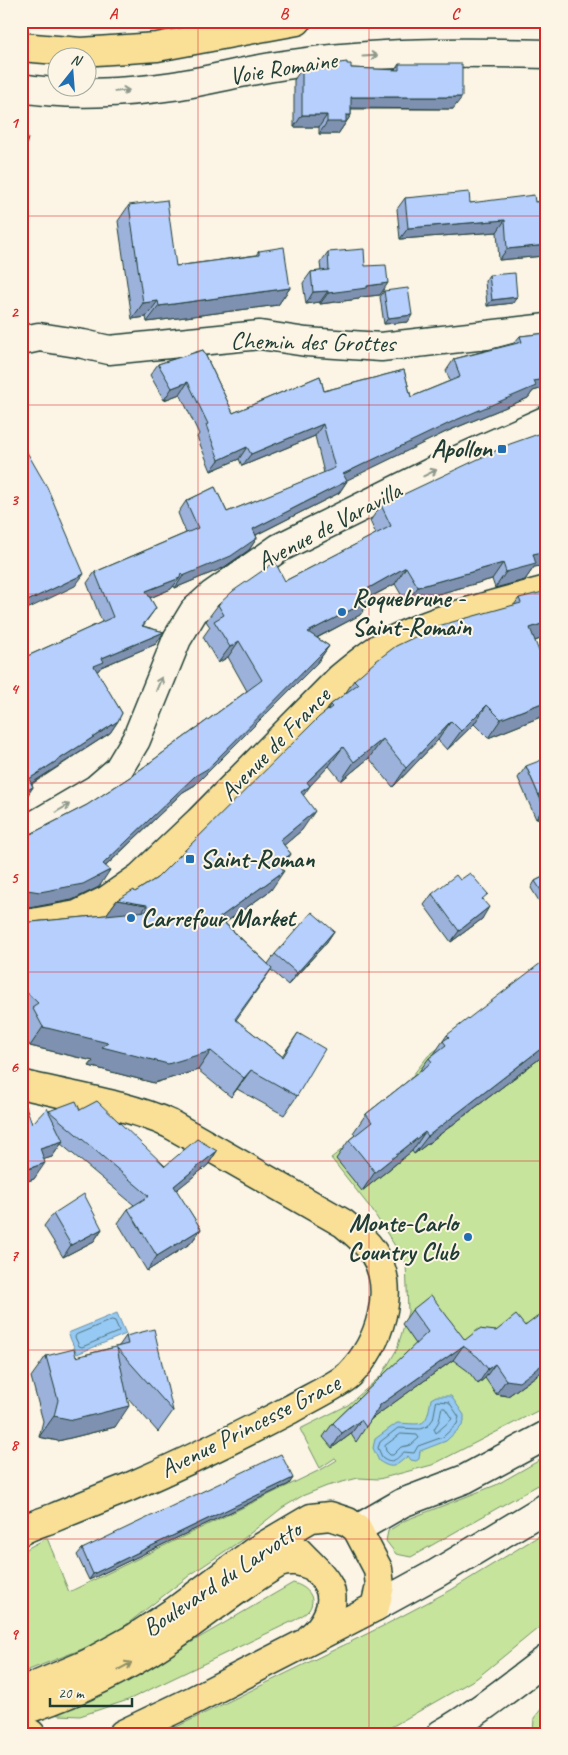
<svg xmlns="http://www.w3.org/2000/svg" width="568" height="1755" font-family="Caveat,sans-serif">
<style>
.green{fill:#c6e49c;stroke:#729068}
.water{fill:#96c9f3;stroke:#6691a7}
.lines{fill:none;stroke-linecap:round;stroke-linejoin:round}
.shore{stroke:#4f7580;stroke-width:1}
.street-casing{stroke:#1f3d34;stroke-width:31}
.secondary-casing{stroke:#1f3d34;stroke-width:31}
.primary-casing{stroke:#1f3d34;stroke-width:31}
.street{stroke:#fcf5e5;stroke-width:28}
.secondary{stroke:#fcf5e5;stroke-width:28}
.primary{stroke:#fadf96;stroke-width:28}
.wall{fill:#9db2da;stroke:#1f3d34}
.shaded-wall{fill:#7f91b1;stroke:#1f3d34}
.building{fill:#b6cffd;stroke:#1f3d34}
.oneway{stroke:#8e998c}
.oneway2{stroke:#8c8e65}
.grid{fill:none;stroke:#d62828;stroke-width:1;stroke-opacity:0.55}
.poi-dot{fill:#1f6fb2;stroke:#fcf5e5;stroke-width:2}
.labels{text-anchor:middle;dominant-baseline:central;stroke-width:4;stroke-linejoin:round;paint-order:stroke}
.street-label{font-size:25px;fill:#1f3d34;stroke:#fcf5e5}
.poi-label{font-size:25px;font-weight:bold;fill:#1f3d34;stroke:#fcf5e5;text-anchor:start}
.neatline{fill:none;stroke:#d62828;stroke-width:2}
.grid-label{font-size:16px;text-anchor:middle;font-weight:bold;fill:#d62828}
</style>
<rect width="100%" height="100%" fill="#fcf5e5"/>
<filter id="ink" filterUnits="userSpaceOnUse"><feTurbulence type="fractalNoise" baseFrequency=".02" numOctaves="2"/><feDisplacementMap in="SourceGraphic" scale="10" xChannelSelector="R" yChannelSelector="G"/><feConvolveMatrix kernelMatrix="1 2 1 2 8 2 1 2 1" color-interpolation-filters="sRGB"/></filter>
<g filter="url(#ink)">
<path class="green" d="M30,21H161L103,29Z
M547,969V1406L432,1465L379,1479L358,1478L327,1486L302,1496L282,1508L243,1539L190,1575L108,1639L21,1673V1556L28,1548L47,1538L69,1592L324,1468L337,1460L335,1458L320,1468L300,1429L348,1405L382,1375L397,1349L408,1312L406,1263L372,1210L331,1158L393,1110L405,1085L428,1056L529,979Z
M547,1456V1480L411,1557L396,1554L386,1541L388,1531L406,1520L496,1485Z
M547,1531V1623L537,1629L477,1678L379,1734H162L383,1626L451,1590Z
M293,1583C305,1586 318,1596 309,1610C306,1614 299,1617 295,1620L128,1700L80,1716L58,1715L46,1710L185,1646Z
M547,1702V1734H533L534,1718Z"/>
<path class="water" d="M117,1313L126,1334L77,1354L68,1333Z
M436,1396H451L464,1415V1422L461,1427L446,1441L420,1451L419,1459L416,1461L411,1460L408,1456C396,1465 394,1471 379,1461L373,1448L375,1439L397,1423C424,1424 426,1429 431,1399Z"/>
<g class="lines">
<path class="shore" d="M112,1320L115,1321L119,1330L118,1332L82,1347L79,1346L75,1337L76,1335Z
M437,1401L449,1402L459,1417L457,1424L443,1437L418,1446L414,1453L404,1452C396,1459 393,1465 382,1457L378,1448L380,1442L398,1428L420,1429L428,1426L433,1419Z
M442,1408H445L452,1419L436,1433L434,1429L439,1421Z
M401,1434L417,1435L419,1438L411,1445L401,1447L393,1455H390L386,1451L385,1446Z"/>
<g class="street-casing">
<path id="street" d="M21,88C68,96 126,93 173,86C213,80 252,69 292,64C376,51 462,52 547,54
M21,341L39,337L83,344L109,350L260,335L306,342L381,347L547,328
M357,1529L402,1503L465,1479L547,1435"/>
</g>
<g class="secondary-casing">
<path id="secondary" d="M21,833L96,789L118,770L136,740L177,639L194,611L212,595L279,548L442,467L547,420
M375,1607L437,1573L547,1507
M441,1734C478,1713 512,1685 547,1659"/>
</g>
<g class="primary-casing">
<path id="primary" d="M21,47L81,52L157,47L297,21
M21,925L77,915L107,900L140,877L199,821L340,678C357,664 374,650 393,640C439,617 497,604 547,590
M21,1084C71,1097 123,1103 170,1124L343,1223C354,1232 365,1240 373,1252C398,1290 379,1344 350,1374C339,1385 306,1400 291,1409C238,1437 182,1464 127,1488C102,1498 77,1508 53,1518C43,1522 31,1525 21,1531
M299,1552C308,1562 322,1573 328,1585C338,1604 324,1626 310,1638
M21,1692L87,1664L136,1637L175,1611L255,1551L311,1518L330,1516L348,1522L357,1529L378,1569L380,1586L375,1607
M33,1707C80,1691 124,1669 166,1641C204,1616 240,1585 279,1563C292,1559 300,1561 312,1566
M21,1728L31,1734
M123,1734L192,1701L375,1607"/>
</g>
<use href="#street" class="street"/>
<use href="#secondary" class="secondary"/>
<use href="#primary" class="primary"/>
</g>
<path class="wall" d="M347,64L351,68L395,70L399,64L453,109H351V115L338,134H319V127H294V80L302,68Z
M405,198L470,203L535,202L547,201V252L544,256L499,260L497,232L400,239L397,209Z
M129,205L176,266L256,255L259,251L290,288L278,305L147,322L146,317L132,319L118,221Z
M328,252L365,266L380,295L361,297L359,299L320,304V302L306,304L303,283L311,272L321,271L320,263Z
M489,275L513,303L487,306L485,281Z
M384,291L408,322L384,324L380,297Z
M547,333V387L533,391L528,398L448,431L346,480L347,481L339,493L256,535L257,538L249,550L223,568L175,588L174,586L171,589L150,598L156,608L143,626L164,632L156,644L101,667L97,672L122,713L118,721L110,733L32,784L33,787L25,799L21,801V659L102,622L87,583L95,572L186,533L178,513L186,501L215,487L227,512L324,473L315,436L242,466L239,459L211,471L197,437L199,434L180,394L164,400L150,375L158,364L203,350L233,413L320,376L324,391L404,370L411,397L450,381L446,371L454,359L514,343L520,336Z
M547,431V565L534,567L525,580L495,588L492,579L406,603L395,584L371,597L360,615L317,638L329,646L317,663L195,785L183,792L106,866L99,887L72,900L29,908L21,907V839L87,805L133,775L247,691L228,657L218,663L203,637L210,627L206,621L218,605L285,581L376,534L370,521L381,505Z
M519,598L546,637L535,641L543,716L488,738L474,724L447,750L438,740L393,787L369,758L341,781L329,766L310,785L303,795L302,830L284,845L291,854L281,868L271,890L225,923L268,964L275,954L334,931L326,943L288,985L271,970L236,1020L282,1056L298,1033L297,1096L284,1115L237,1089L231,1097L198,1070L154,1083L89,1066L93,1061L30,1046L21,1031V1023L23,1020L21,1018V923L106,915L117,900L135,892L157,878L326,712L330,705L345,694L354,680L514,605Z
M526,766L547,814L536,819L518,778Z
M547,875V907L544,909L531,888L535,881Z
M460,880L484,900L482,919L451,942L424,905L432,894Z
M447,1035L547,1053L414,1154L412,1151L362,1191L336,1159L349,1140L355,1135L353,1133L366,1114L418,1073L429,1058L434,1054Z
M25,1104L32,1124L49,1111L80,1110L165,1166L217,1151L208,1165L176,1190L201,1229L191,1243L147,1271L118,1223L128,1209L134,1205L61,1144L52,1157L44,1159L34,1179L21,1183V1109Z
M53,1214L102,1229L94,1241L63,1257L44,1226Z
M412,1310L465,1340L496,1331L547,1321V1368L508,1396L496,1394L485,1378L478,1384L468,1371L453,1360L371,1419L356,1442L351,1434L332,1448L323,1437L333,1423L416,1344L402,1324Z
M126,1336L173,1411L158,1432L128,1398L115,1427L58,1441L39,1437L43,1421L31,1377L46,1356L76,1357L119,1346Z
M293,1478L289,1484L89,1580L77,1555L82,1549Z"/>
<path class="shaded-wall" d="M351,97H462L453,109L343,108Z
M302,115H327L319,127H294Z
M346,115H351L338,134H319L327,122Z
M505,220L497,232L400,239L408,228Z
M547,245V252L544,256L499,260L507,249Z
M388,283L380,295L361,297L359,299L320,304L328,293L367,286Z
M290,288L278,305L147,322L159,306Z
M328,291L320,302L306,304L313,292Z
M517,297L513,303L487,306L492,300Z
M158,301L146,317L132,319L143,303Z
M412,315L408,322L384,324L388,318Z
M547,378V387L533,391L528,398L448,431L335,486L343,474L534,381Z
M188,382L180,394L164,400L172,388Z
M323,424L315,436L242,466L251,454Z
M247,447L239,459L211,471L219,460Z
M347,481L339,493L244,541L253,529Z
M257,538L249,550L223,568L175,588L183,576Z
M547,551V565L534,567L525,580L495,588L506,572L533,554Z
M503,563L492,579L406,603L418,587Z
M406,567L395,584L355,605L367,589Z
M84,574L75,586L21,612V604Z
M180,578L171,589L138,603L146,591Z
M372,599L360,615L297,648L308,632Z
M547,622L546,637L517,647L530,628Z
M164,632L156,644L101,667L96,673L94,666L102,658Z
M239,641L228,657L218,663L230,647Z
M329,646L317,663L195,785L183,792L92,879L110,870L99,887L72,900L29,908L21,907V889L103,864Z
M547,701V711L543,716L488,738L501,719Z
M487,705L474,724L447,750L461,731Z
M118,721L110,733L21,790L29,779Z
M451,721L438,740L393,787L406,768Z
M383,739L369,758L341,781L354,762Z
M343,747L329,766L309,787L310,786L297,805L288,811L307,782Z
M33,787L25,799L21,801V793Z
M547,806V814L536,819L544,807Z
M315,811L302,830L267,860L280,840Z
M291,854L277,873L278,863Z
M284,871L271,890L205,937L219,918Z
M117,900L147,905L134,924L103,919Z
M489,907L482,919L451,942L459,931Z
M334,931L326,943L288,985L297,973Z
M43,1027L211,1051L198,1070L154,1083L89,1066L93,1061L30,1046Z
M547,1044V1053L414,1154L428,1136Z
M251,1070L237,1089L231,1097L244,1078Z
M425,1132L412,1151L362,1191L375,1172Z
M63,1141L52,1157L29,1164L40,1148Z
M217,1151L208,1165L164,1200L174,1186Z
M45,1163L34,1179L21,1183V1172L22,1171Z
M102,1229L94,1241L63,1257L71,1245Z
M201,1229L191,1243L147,1271L157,1256Z
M463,1346L453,1360L370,1420L380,1405Z
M547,1361V1368L508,1396L496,1394L506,1380Z
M495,1364L485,1378L478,1384L488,1369Z
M129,1406L115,1427L58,1441L39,1437L54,1416Z
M361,1420L351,1434L332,1448L342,1433Z
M293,1478L289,1484L89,1580L93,1574Z"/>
<path class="building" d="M347,62V64H351V68L399,70V64H462V97H351V115H346V122H327V115H302V68Z
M21,137L28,138L21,169Z
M469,192L470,203L534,195L535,202L547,201V245L507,249L505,220L408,228L405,198Z
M167,200L176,266L259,255V251L284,247L290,288L159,306L158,301L143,303L129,205Z
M364,249L365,266L386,265L388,283L367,286V288L328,293V291L313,292L311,272L329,270L328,252Z
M515,273L517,297L492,300L489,275Z
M408,288L412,315L388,318L384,291Z
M547,333V378L534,381L536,386L456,420L343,474L347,481L253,529L257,538L231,556L183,576L181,573L180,578L146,591L156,608L142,626L164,632L102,658L104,662L94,666L122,713L118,721L29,779L33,787L21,793V659L113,617L95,572L198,528L186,501L215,487L227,512L335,468L323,424L251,454L247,447L219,460L206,425L208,424L188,382L172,388L158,364L203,350L233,413L320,376L324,391L404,370L411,397L460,377L454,359L522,342L520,336Z
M547,431V551L533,554L536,564L506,572L503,563L418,587L406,567L367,589L372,599L308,632L329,646L207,769L195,776L103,864L110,870L83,884L40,892L21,889V839L87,805L133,775L262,680L239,641L230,647L214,621L224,615L218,605L233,591L275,562L285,581L391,526L381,505L510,444Z
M24,447L47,487L84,574L21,604V533H22L21,531V449Z
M547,591V622L530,628L547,672V701L501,719L487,705L461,731L451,721L406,768L383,739L354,762L343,747L307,782L310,786L301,792L315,811L280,840L291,854L278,863L284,871L219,918L272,968L235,1019L283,1057L298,1033L325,1049L297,1096L251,1070L244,1078L211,1051L168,1064L102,1047L108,1043L43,1027L32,1007L38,1003L21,987V923L147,911V905L117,900L134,890L135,892L157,878L319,717L332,707L330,705L358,684L354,680L376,661L396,646L438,626L521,603L519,598Z
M547,758V806L544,807L526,766Z
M470,873L488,894L482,899L489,907L459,931L432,894L456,875L460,880Z
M547,875V900L535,881Z
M312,912L334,931L297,973L275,954Z
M546,959L547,1044L428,1136L425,1132L375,1172L349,1140L372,1122L366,1114L432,1062L429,1058L446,1045L443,1041L449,1037L447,1035Z
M76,1101L80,1110L97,1101L165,1166L197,1139L217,1151L174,1186L201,1229L157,1256L128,1209L149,1196L49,1111Z
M25,1104L32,1124L47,1108L63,1141L40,1148L45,1163L22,1171L21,1169V1129Z
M84,1194L102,1229L71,1245L53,1214Z
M431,1295L465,1340L479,1329L496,1331L516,1315L525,1326L541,1314L547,1321V1361L519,1382L506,1380L495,1364L488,1369L478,1357L463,1346L380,1405L366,1427L361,1420L342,1433L333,1423L428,1332L412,1310Z
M154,1329L173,1411L117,1348L129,1406L73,1420L54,1416L58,1400L46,1356L74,1349L76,1357L128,1344L126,1336Z
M281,1454L293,1478L93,1574L82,1549Z"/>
<defs><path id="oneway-shaft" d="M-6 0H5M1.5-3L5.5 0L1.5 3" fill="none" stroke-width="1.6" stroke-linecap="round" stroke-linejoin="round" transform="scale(1.25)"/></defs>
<g class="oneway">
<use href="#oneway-shaft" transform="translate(370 56) rotate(-3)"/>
<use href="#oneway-shaft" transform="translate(122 91) rotate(-6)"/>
<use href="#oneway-shaft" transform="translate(430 473) rotate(-26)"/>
<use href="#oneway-shaft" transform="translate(159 684) rotate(-68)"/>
<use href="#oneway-shaft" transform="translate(63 808) rotate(-30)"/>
</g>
<use class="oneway2" href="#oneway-shaft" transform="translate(125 1666) rotate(-28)"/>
</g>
<path class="grid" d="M198,21V1734M369,21V1734M21,216H547M21,405H547M21,594H547M21,783H547M21,972H547M21,1161H547M21,1350H547M21,1539H547"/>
<g class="poi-dot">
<rect x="497" y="444" width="10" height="10" rx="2.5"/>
<circle cx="342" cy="612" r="5"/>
<rect x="185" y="854" width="10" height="10" rx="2.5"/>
<circle cx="131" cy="918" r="5"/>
<circle cx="468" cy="1237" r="5"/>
</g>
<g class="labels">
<g class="street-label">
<text transform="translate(283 68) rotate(-9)">Voie Romaine</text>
<text transform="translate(313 342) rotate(1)">Chemin des Grottes</text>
<text transform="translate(329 526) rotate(-28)">Avenue de Varavilla</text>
<text transform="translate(275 744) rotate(-46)">Avenue de France</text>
<text transform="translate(250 1426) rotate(-27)">Avenue Princesse Grace</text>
<text transform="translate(222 1579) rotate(-34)">Boulevard du Larvotto</text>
</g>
<g class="poi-label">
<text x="492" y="449" text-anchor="end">Apollon</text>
<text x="352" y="598">Roquebrune -<tspan x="352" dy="29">Saint-Romain</tspan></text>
<text x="200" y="859">Saint-Roman</text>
<text x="141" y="918">Carrefour Market</text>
<text x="458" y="1223" text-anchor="end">Monte-Carlo<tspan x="458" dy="29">Country Club</tspan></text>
</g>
</g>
<rect width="568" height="1755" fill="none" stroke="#fcf5e5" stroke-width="55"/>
<g transform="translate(72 72) rotate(17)"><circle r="24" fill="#fcf5e5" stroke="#a4ab9e"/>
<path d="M0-4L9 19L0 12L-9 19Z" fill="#1f6fb2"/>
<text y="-8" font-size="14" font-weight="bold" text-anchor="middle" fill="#1f3d34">N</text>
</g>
<path d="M50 1698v8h82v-8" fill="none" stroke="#1f3d34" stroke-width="2.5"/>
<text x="58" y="1698" font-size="15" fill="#1f3d34" stroke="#fcf5e5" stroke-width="4" paint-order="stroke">20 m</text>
<rect x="28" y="28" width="512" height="1700" class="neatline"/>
<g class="grid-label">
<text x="113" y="19">A</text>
<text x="284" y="19">B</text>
<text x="455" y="19">C</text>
<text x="14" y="128">1</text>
<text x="14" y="317">2</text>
<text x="14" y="505">3</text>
<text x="14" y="694">4</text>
<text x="14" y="883">5</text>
<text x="14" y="1072">6</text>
<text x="14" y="1261">7</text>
<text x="14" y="1450">8</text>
<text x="14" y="1639">9</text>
</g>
</svg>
